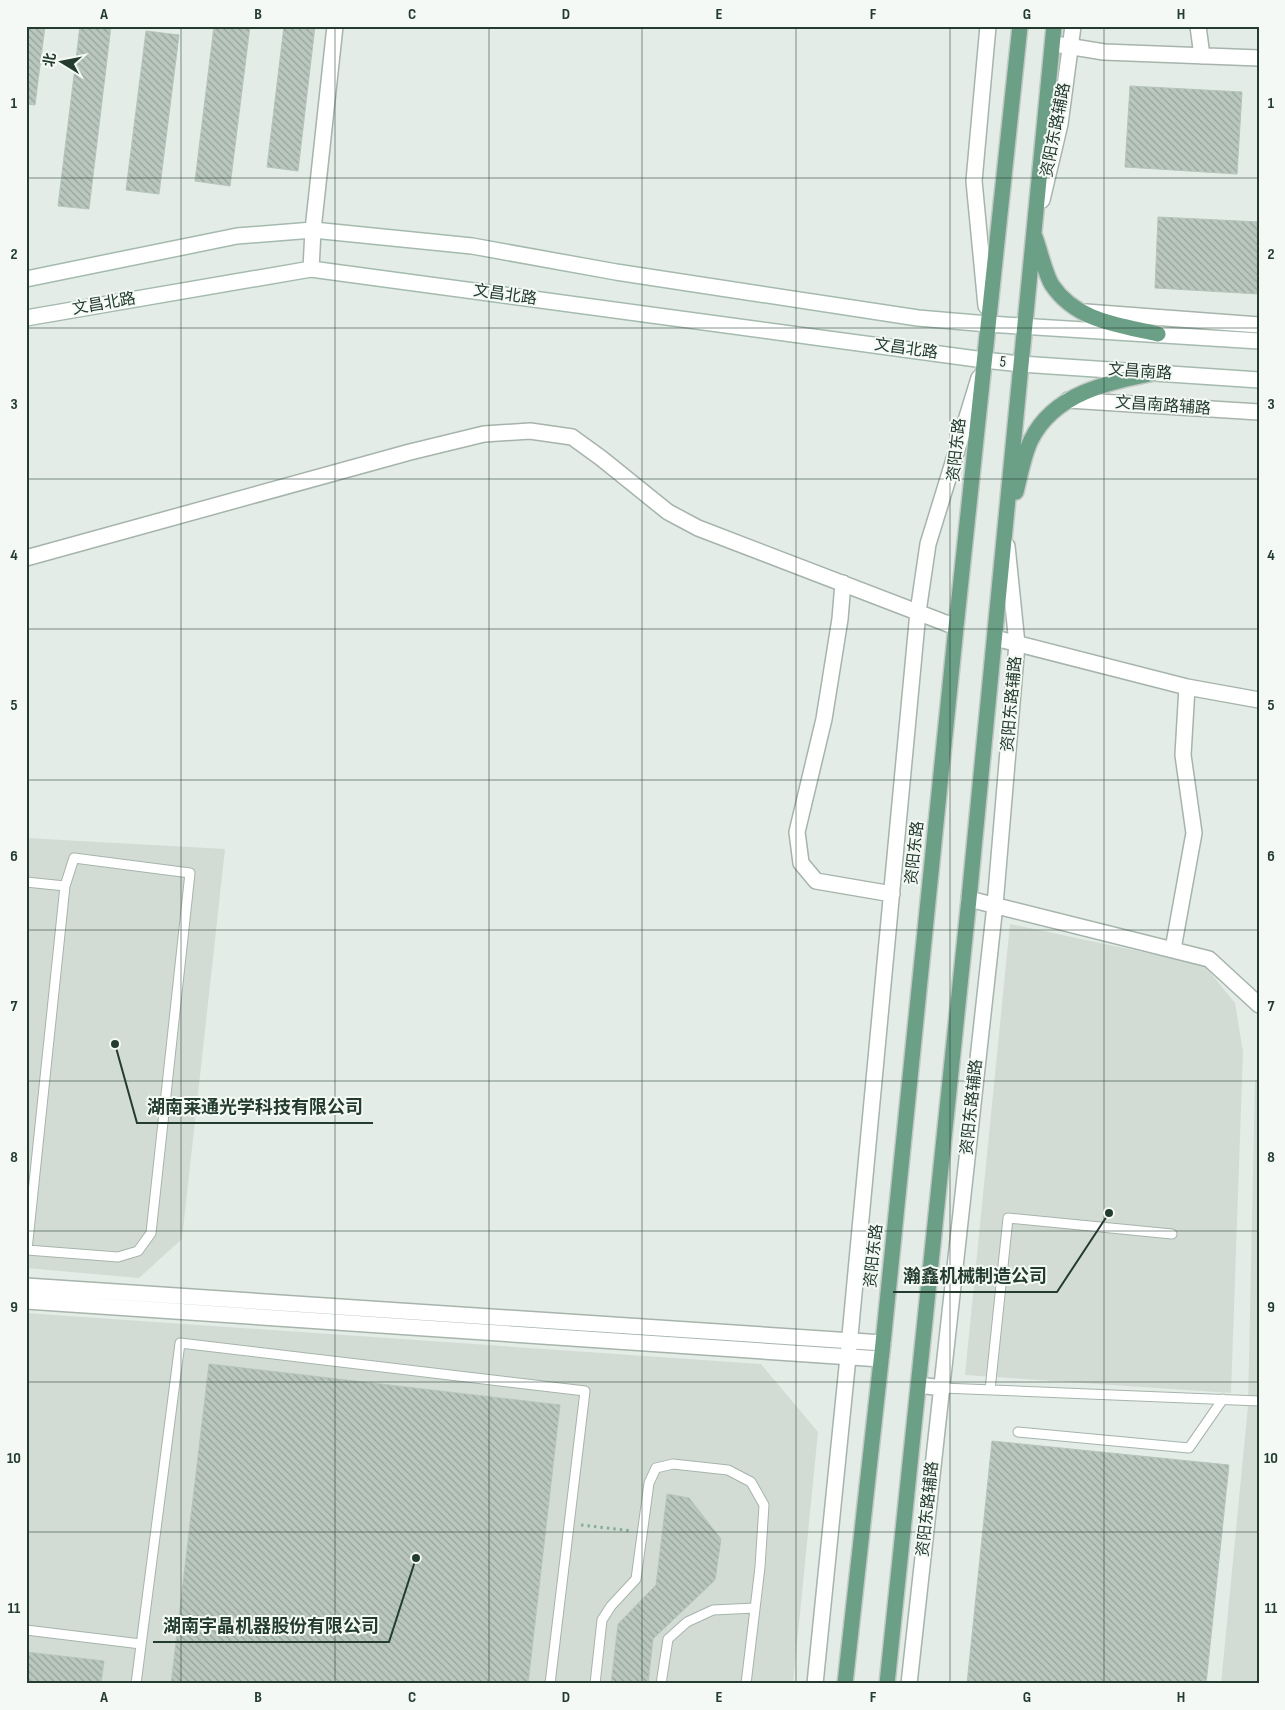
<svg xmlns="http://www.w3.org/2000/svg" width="1285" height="1710" font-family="'Sofia Sans Condensed','Noto Sans SC',sans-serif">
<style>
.built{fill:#d2dcd5}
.building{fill:url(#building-back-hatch);stroke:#b6c5bc}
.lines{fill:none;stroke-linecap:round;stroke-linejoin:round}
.service-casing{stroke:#a6b4ac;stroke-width:11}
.minor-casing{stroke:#a6b4ac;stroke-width:18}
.tertiary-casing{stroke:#a6b4ac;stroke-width:18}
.secondary-casing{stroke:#a5baae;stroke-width:18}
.primary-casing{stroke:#c2c8c5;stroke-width:18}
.path{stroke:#86ae98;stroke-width:3;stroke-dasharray:2.5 4;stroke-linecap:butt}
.service{stroke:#fff;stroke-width:9}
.minor{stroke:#fff;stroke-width:15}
.tertiary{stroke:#fff;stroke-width:15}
.secondary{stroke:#fff;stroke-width:15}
.primary{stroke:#6b9f86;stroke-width:15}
.grid{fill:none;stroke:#243c30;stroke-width:1;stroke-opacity:0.55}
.labels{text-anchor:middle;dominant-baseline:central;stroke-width:4;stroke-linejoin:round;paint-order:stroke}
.street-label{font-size:16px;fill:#243c30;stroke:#f4f9f5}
.leader{fill:none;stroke:#243c30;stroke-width:2}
.callout-dot{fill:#243c30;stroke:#f4f9f5;stroke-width:2}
.callout-label{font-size:18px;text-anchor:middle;font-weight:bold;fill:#243c30;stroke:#f4f9f5;stroke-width:4;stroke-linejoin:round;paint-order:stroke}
.neatline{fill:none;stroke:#243c30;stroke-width:2}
.grid-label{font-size:16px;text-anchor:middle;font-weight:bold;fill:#243c30}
</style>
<defs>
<pattern id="building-back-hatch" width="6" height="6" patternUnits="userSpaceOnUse" patternTransform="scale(1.25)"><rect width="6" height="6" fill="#b9c7bf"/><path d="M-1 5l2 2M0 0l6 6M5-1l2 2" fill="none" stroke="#96a39c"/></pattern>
</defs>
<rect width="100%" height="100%" fill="#e3ece6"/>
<path class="built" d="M26,838L225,849L182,1239L139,1278L26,1268Z
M1010,924L1204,965L1235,1003L1243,1052L1231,1393L965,1375Z
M1255,1080L1259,1081V1684H1221L1248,1406Z
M26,1313L761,1364L818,1432L793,1684H26Z"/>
<path class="building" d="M26,26H45L35,105L26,104Z
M80,26H111L89,209L58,206Z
M214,26H250L230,186L195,181Z
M284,26H315L298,171L267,167Z
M146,31L179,35L159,194L126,190Z
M1130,86L1242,92L1237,174L1125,167Z
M1158,217L1259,222V294L1155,288Z
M209,1364L560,1405L528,1684H171Z
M992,1441L1229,1465L1206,1684H967Z
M667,1494L689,1498L721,1539L715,1580L653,1639L648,1684H611L618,1624L656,1585Z
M26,1652L104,1661L101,1684H26Z"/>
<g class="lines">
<g class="service-casing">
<path id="service" d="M26,882L65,886
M26,1250H27L118,1257L138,1251L151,1233L190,873L74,858L65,886L27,1250
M942,1388L1259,1401
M990,1390L1008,1218L1172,1234
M1018,1432L1189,1448L1223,1399
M26,1630L141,1644
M136,1684L180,1343L585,1391L550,1684
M595,1684L602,1620L611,1606L636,1579L649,1483L656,1468L673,1464L728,1470L751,1482L764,1505L760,1567L746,1684
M661,1684L668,1639L687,1622L713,1610L755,1608"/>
</g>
<g class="minor-casing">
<path id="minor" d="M1198,26L1202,56
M1061,45L1104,52L1259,58
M1042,200L1060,124L1073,26
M311,269L313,230L335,26
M986,306L974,181L988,26
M1086,312L1259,325
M1068,400L1259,412
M26,558L410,452L484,434L530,431L572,437L601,458L668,512L698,528L956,627
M843,583L840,619L824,719L797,832L801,863L816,881L892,894
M995,638L1187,687L1259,700
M969,899L1209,959L1259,1005
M1173,949L1194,833L1183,755L1187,687
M919,1385L942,1388
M815,1684L848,1357L918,612L928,544L979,378
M909,1684L995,905L1017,644L1007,546"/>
</g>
<g class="tertiary-casing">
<path id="tertiary" d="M26,1286L883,1343
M26,1301L881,1359"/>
</g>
<g class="secondary-casing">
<path id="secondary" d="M26,279L237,236L313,230L472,246L616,272L918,318L988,324L1259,341
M26,318L311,269L984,360L1021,364L1259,380"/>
</g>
<g class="primary-casing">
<path id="primary" d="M1035,237C1040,250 1045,274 1052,285C1076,321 1119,325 1158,334
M1016,492C1020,476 1024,454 1031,440C1054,393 1109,382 1155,373
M845,1684L883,1343L956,627L1020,26
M887,1684L969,899L1054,26"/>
</g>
<path class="path" d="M581,1525L632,1531"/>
<use href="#service" class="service"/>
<use href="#minor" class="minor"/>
<use href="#tertiary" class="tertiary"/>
<use href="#secondary" class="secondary"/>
<use href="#primary" class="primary"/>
</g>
<path class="grid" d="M181,26V1684M335,26V1684M489,26V1684M642,26V1684M796,26V1684M950,26V1684M1104,26V1684M26,178H1259M26,328H1259M26,479H1259M26,629H1259M26,780H1259M26,930H1259M26,1081H1259M26,1231H1259M26,1382H1259M26,1532H1259"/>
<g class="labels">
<g class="street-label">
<text transform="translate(1056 130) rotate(-79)">资阳东路辅路</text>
<text transform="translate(505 295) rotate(8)">文昌北路</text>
<text transform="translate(104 304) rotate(-10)">文昌北路</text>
<text transform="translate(906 349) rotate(8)">文昌北路</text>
<text transform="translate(1003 362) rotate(6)">5</text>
<text transform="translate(1140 372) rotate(4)">文昌南路</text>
<text transform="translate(1163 406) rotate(4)">文昌南路辅路</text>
<text transform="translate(957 450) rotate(-84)">资阳东路</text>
<text transform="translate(1012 704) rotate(-85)">资阳东路辅路</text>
<text transform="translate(915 853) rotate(-84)">资阳东路</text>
<text transform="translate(972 1107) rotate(-84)">资阳东路辅路</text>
<text transform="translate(874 1256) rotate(-84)">资阳东路</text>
<text transform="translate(928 1509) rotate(-84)">资阳东路辅路</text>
</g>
</g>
<path class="leader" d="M115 1044L137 1123H373M1109 1213L1057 1292H893M416 1558L389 1642H153"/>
<g class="callout-dot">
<circle cx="115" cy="1044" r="5"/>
<circle cx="1109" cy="1213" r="5"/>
<circle cx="416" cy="1558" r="5"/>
</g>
<g class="callout-label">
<text x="255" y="1113">湖南莱通光学科技有限公司</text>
<text x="975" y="1282">瀚鑫机械制造公司</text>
<text x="271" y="1632">湖南宇晶机器股份有限公司</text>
</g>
<rect width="1285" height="1710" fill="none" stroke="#f4f9f5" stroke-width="55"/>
<g transform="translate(62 62) rotate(280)" stroke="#f4f9f5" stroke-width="4" paint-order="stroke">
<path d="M0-4L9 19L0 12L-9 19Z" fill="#243c30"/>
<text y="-8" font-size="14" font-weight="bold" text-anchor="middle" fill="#243c30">北</text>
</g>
<rect x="28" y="28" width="1230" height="1654" class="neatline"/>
<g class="grid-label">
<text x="104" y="19">A</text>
<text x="258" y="19">B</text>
<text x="412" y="19">C</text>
<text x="566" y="19">D</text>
<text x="719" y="19">E</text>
<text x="873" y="19">F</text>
<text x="1027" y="19">G</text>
<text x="1181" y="19">H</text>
<text x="14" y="108">1</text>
<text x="1271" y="108">1</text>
<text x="14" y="259">2</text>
<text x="1271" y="259">2</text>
<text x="14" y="409">3</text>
<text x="1271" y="409">3</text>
<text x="14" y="560">4</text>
<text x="1271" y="560">4</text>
<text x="14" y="710">5</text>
<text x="1271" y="710">5</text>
<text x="14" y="861">6</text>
<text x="1271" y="861">6</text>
<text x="14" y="1011">7</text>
<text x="1271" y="1011">7</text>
<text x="14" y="1162">8</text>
<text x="1271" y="1162">8</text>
<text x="14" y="1312">9</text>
<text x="1271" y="1312">9</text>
<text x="14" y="1463">10</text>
<text x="1271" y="1463">10</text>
<text x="14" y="1613">11</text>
<text x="1271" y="1613">11</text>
<text x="104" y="1702">A</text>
<text x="258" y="1702">B</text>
<text x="412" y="1702">C</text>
<text x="566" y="1702">D</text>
<text x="719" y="1702">E</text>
<text x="873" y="1702">F</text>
<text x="1027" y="1702">G</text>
<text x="1181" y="1702">H</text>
</g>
</svg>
